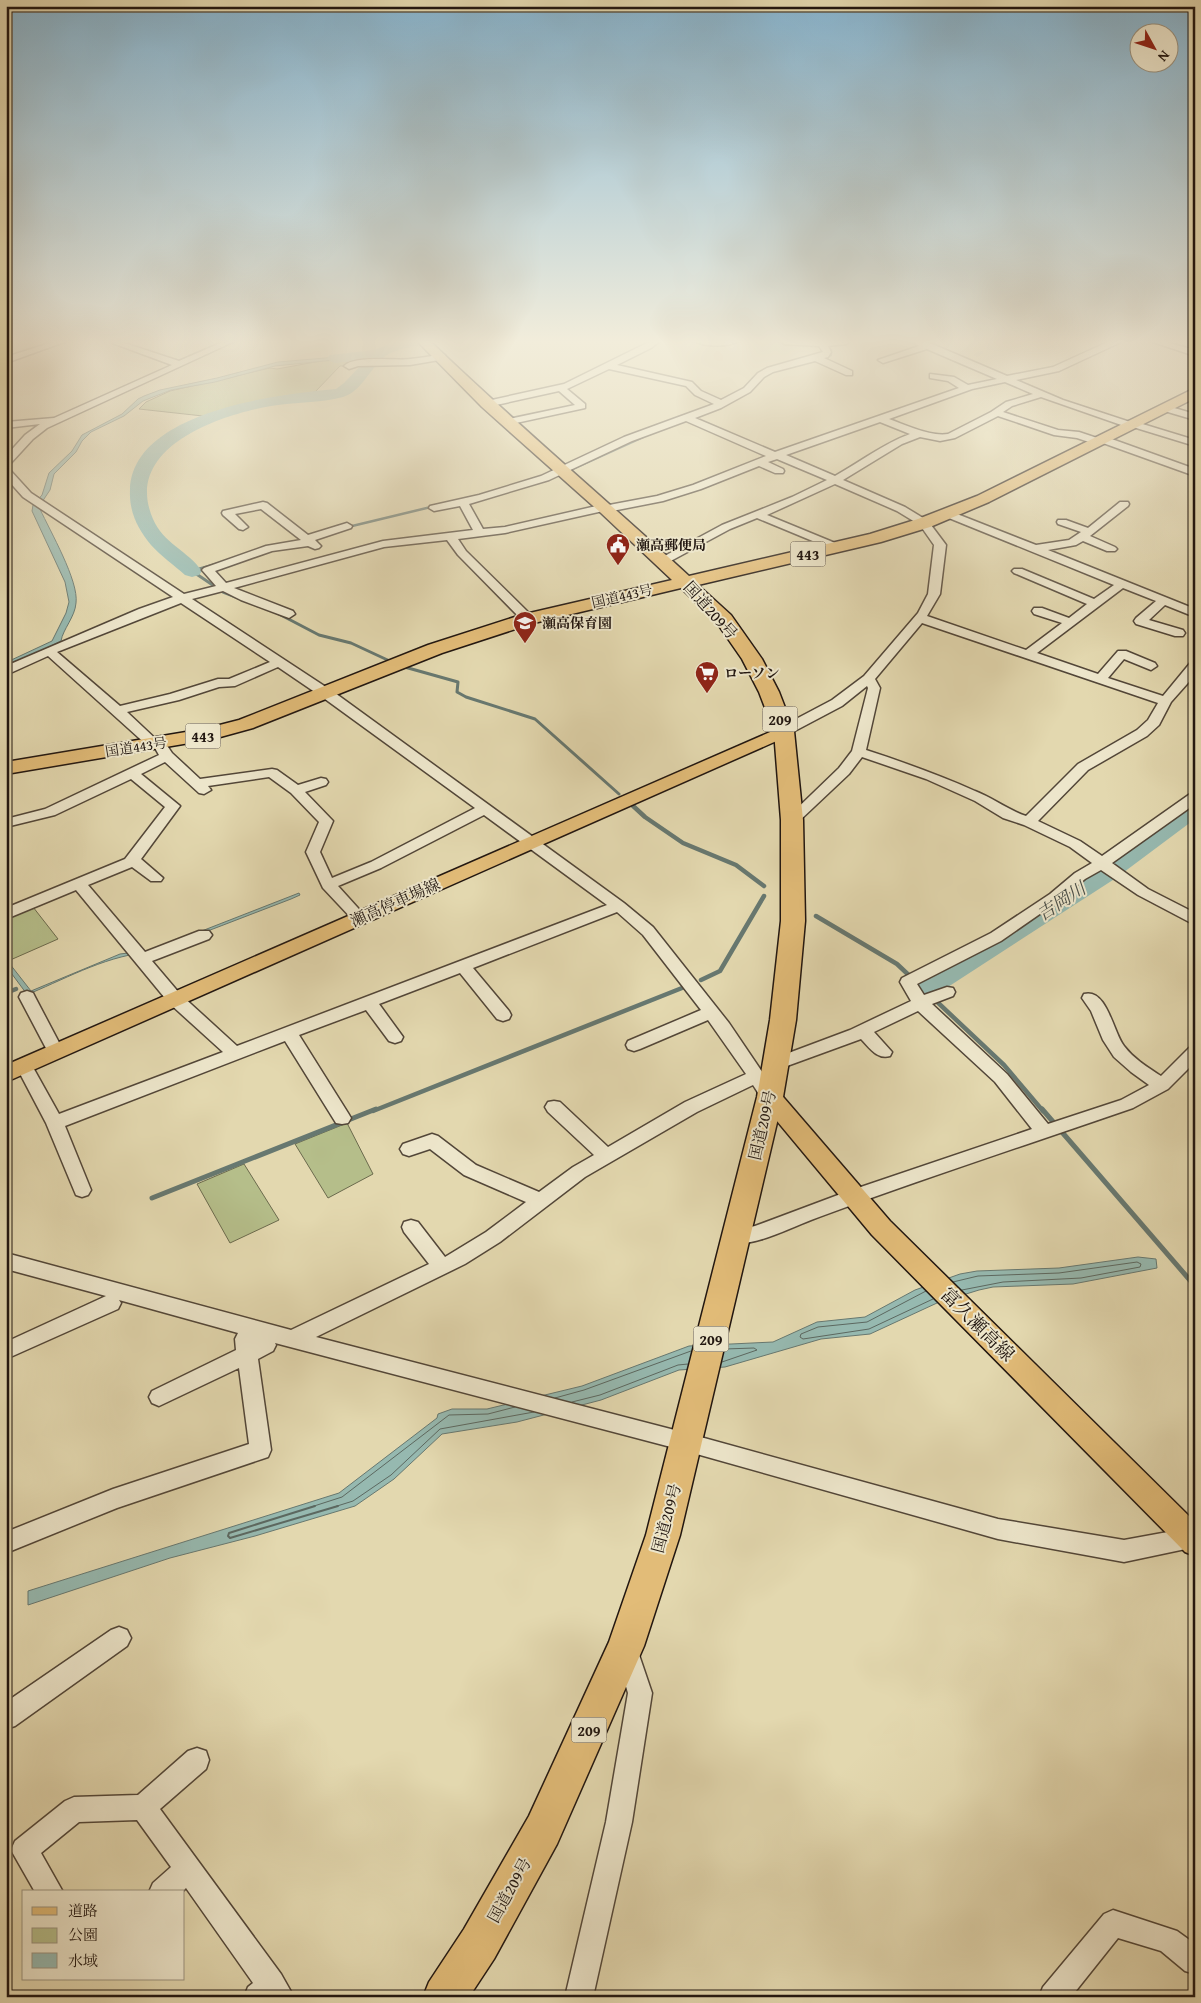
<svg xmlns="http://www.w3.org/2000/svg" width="1201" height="2003" font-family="'Gentium Book Plus','Noto Serif JP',serif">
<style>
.green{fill:#b5be8a;stroke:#6b6a4d}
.water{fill:#96b9b0;stroke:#677870}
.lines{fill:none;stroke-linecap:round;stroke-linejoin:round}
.shore-far1{stroke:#5c6860;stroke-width:1}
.shore{stroke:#5c6860;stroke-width:2}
.stream-far3{stroke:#677870;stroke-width:2.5}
.stream-far2{stroke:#677870;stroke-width:3}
.stream-far1{stroke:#677870;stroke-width:4.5}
.stream{stroke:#677870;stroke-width:5}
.river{fill:#96b9b0;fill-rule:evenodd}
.minor-casing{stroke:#524638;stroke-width:3}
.major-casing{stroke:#211610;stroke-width:3}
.highway-casing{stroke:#211610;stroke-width:3}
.minor{fill:#ede6cb;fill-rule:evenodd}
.major{fill:#e2bc78;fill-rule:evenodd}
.highway{fill:#e2bc78;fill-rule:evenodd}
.labels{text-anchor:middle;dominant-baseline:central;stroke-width:4;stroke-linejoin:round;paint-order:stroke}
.far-poi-label{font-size:14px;font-weight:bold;fill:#211610;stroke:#ede6cb;text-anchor:start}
.far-street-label{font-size:14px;fill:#211610;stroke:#ede6cb}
.shield{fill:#ede6cb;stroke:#5e5448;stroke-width:1}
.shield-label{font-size:15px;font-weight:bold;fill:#211610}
.street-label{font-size:16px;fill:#211610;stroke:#ede6cb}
.water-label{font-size:18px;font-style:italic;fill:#4a4f48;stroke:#ede6cb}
.near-street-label{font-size:19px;fill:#211610;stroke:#ede6cb}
</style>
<rect width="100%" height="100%" fill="#e3d8af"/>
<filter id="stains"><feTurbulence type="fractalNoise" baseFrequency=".004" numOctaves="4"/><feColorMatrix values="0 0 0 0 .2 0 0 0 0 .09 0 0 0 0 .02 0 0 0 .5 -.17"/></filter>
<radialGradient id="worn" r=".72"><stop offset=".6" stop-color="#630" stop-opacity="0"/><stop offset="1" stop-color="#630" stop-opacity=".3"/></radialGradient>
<path class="green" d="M326,360L348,362L345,366H340L315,392L243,405L212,417L139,409L146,402L170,391L270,368L277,369Z
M33,907L58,939L8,961L6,958V918Z
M347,1123L373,1174L328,1198L295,1144Z
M244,1164L279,1220L230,1243L197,1184Z"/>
<path class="water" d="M372,354L374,356L275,366L215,382L171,390L143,401L124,416L91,432L82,441L76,452L54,474L50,490L40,505V509C50,531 79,581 76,603C75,617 63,629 61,641L6,669L7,662L52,641L66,613L69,602L65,582L32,511L33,505L42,495L49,473L72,451L82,435L122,414L138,399L144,396L160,390L217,378L278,362Z
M299,893L300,895L291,899L153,952C110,954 69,977 31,993H26L6,966V959L31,991L120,954L153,950Z
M1138,1257L1156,1259L1157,1268L1073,1284L993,1287L979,1290L937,1303L870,1334L821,1339L725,1367L679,1370L601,1400L517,1422L442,1434L394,1479L355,1506L255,1536L170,1558L28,1605V1591L339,1493L437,1418L438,1414L452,1409H487L582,1386L689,1346L773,1342L817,1322L865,1317L915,1290L960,1274L977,1271L1059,1268Z"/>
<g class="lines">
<path class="shore-far1" d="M953,1282L978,1276L1059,1273L1137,1262L1141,1264L1140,1267L1081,1278L1003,1282L962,1290
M926,1291L867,1322L818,1327L801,1334L800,1337L803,1339L869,1329L933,1299
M722,1362L757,1350L754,1348L725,1349
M555,1398L584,1390L691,1351
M572,1402L600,1395L678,1365L688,1364
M311,1507L342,1497L449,1415L488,1414L515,1407
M334,1507L353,1501L391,1475L440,1429L534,1412"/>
<path class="shore" d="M315,1506L229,1533L228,1536L230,1538L338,1506"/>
<path class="stream-far3" d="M819,360L831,355V350
M568,471L643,437
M348,527L435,506"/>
<path class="stream-far2" d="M192,571L217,564
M192,571L223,592L258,606
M277,613L319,635L351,643L394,663
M401,666L458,682L457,692L466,697L535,719L619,794"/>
<path class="stream-far1" d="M631,804L645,817L683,843L736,865L764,886
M816,916L897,964L1004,1065L1043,1111
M701,980L720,971L764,896
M6,993L16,989
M373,1111L682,988"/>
<path class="stream" d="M1042,1109L1195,1286
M152,1198L376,1109"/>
<path class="river" d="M399,341L421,342L418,345C408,348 391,350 383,358C370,369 361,392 343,397C320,403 295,402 271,406C219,415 122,448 153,519C163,543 188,551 202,571L199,575L192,577L185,575C174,565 161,556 151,545C137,528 129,511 130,490C132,411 279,394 336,389L344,383L366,360L335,363L330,361L327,358L330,355L374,350Z
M1195,800V819L1116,878L934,996L924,998L914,996L910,989L914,982L1098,866L1187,802Z"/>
<g class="minor-casing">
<path id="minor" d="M56,341H67L6,363V357Z
M107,341H118L179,361L225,341H235L47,428L33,439L10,464L6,465V456L25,435L40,424L6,428V422L54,418L172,365Z
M651,341H660L651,348L617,365L692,382L701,391L721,400L744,388L758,373L767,368L823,352L819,346L784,344L780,341H850L846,344L828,346L831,352L828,357L824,358L852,371V375H846L815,361L773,372L764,377L750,392L721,408L695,418L775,452L959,388L948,381L930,378V374L954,377L968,385L997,379L927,349L883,363L878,360L919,346L911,341H921L932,344L1007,376L1053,367L1110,341H1120L1119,343L1059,371L1016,380L1063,400L1130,422H1136L1195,440V446L1133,427H1127L1041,397L1012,406L1003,412L1058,430L1079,432L1097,438L1102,436L1106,437L1195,469V476L1103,443L1098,445L1077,438L1054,435L998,416L955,438L940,441L920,437L902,444L843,480L905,507L928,521L946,545L940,594L927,616L1026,650L1062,623L1034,614L1032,611L1034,608H1042L1069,618L1087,604L1014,573L1012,571L1014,569H1022L1094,599L1114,585L944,516L943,514L944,512H952L1036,545L1069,540L1081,532L1058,524L1057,522L1058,520H1066L1088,528L1120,502H1128L1129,504L1128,506L1090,536L1115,547L1117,549L1115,551H1107L1083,541L1076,545L1048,550L1195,609V617L1165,605L1149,620L1183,630L1185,633L1183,636H1175L1136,624L1134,621L1136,618L1156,601L1123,588L1037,653L1098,674L1118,651H1126L1155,663L1157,666L1151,670L1124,659L1108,678L1163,696L1191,662L1195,661V675L1171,702L1159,725L1147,736L1088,770L1038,821L1080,841L1102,856L1190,794L1195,793V804L1112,863L1148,889L1195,913V925L1138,895L1101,870L1085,879L1060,900L1001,941L917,984L924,995L947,987L953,988L955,992L953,996L932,1004L1007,1074L1048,1124L1121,1100L1149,1085L1131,1072L1114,1057L1103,1040L1091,1011L1082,998L1084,994C1107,988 1113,1032 1124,1046C1134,1059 1147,1067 1161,1076L1189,1048L1195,1046V1062L1168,1089L1133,1108C1026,1145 918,1180 811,1220C790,1228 750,1249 728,1242L726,1237L728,1232L755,1226L846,1192L1032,1129L995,1082L918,1011L874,1032L892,1052L890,1056C877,1060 869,1047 861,1039L776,1070L770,1068L768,1064L770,1060L850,1030L911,1001L900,982L902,978L991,933L1050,894L1075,873L1092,863L1070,847L1024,825L1003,818L975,801L926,779L862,757L849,774L797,823H787L785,820L839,768L852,751L868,688L867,686L842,706L789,734H779L777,731L779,728L832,700L864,676L918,613L928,594L934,545L920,525L897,511L835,484L767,515L840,545L842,547L840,549H832L757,518L730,529L667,563H659L657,561L659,559L722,525L792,497L827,480L777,459L768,462L783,469L784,471L783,473H775L759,466L701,489L663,501L607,512L603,511L505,533L458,539L466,551L532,616L534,619L532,622H524L458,555L447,540L384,547L234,588L293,611L295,614L289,618L241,600L223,591L192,599L335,693L624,903L653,927L729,1023L779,1097L776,1101C763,1105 760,1095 753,1085L697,1112L585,1177L500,1242L465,1264L316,1337L686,1433L998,1519L1124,1540L1195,1527V1547L1124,1562L998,1539L686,1451L275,1343L276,1345L273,1351L258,1359L271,1450L268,1457L117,1508L6,1553V1532L113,1489L249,1444L239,1368L159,1406L152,1403L149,1397L152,1391L236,1350L235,1339L238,1333L119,1300L121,1303L118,1309L6,1359V1342L106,1296L6,1269V1253L291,1330L429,1264L404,1232L402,1227L404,1222L411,1220L418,1222L445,1257L486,1232L526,1202L464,1175L430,1149L409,1156L403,1154L400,1149L403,1144L432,1134L438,1136L476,1165L539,1192L573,1167L594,1155L548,1112L545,1107L548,1102L554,1101L560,1102L608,1147L685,1102L746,1074L708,1020L640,1049L634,1051L628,1049L626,1045L628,1041L701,1010L643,935L617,912L473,968L509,1011L511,1015L509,1019L503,1021L497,1019L460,973L379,1004L403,1037L401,1041L395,1043L389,1041L366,1010L299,1035L348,1113L351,1118L348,1123L342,1124L336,1123L285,1041L65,1126L91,1190L88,1195L82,1197L76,1195L46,1123L16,1066L18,1062L24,1060L30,1062L59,1114L223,1052L169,1003L76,890L6,919V908L125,859L165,807L131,779L55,815L6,827V819L45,809L159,755L155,748L149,747L48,656L6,675V666L139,609L173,597L23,497L6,478V469L10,470L31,493L184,594L216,586L202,570L204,568L266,546L301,540L261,509L235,514L248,527L243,530L239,529L223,515L222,513L223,511L263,502L267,503L308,535L347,523L352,526L351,528L315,540L321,546L319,548L315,549L308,546L272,551L215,571L226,583L383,541L473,530L460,506L434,511L429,508L430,506L479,495L541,476L624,437L714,404L695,395L686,386L609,369L567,389L585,404V408L507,425L502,422L504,420L575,405L559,391L487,407L482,404L487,401L564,384ZM1005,382L1033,394L1006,402L991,412L948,434C931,437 906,425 889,419L972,389ZM686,421L766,456L693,485L657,496L609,505L605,504L505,527L483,529L469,504L549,480L632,441ZM880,422L910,434C883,444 860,462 835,476L786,455ZM181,603L270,662L229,679H218L170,694L120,706L57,652ZM922,623L1158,703L1148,720L1137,730L1078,764L1026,816C1008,810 993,798 975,791C939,775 903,762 866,750L880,688L875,679ZM278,667L325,699L475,808L371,862L332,878L320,852L333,821L305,792L326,785L328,782L326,779L321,778L298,785L277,770L272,769L200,779L172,753L166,744L160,743L127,712L179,700L219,687L235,686ZM165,762L199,793L204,794L211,790L208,786L269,777L291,793L319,822L306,852L323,888L354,921H364L367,918L338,886L381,868L484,815L607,905L237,1046L180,994L152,961L209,939L212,935L209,931H199L145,952L88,885L132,867L151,881H161L163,878L141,859L180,806L141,774Z
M695,341H738C730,347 703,347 695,341Z
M1150,341H1162L1195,350V356Z
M442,354L445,355V359L410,365L358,366L349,369L344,366C355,355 395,361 410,359C421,358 432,356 442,354Z
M1164,405L1195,414V420L1161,410L1159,408Z
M27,991L33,993L35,997L64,1052L62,1056L56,1058L50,1056L48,1052L19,997L21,993Z
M119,1627L127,1630L131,1638L127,1646L15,1726L6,1729V1702L111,1630Z
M627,1639L635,1643L652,1693L632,1822L593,1997H565L606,1822L628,1693L615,1651L619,1643Z
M197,1748L206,1751L209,1760L206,1769L160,1809L281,1974L294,1997H244L248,1987L253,1983L186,1888L182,1892H149L153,1883L171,1867L137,1820L79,1822L41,1853L63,1892H35L11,1850L15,1841L65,1801L74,1797L138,1795L188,1751Z
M1113,1910L1177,1931L1195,1944V1974L1185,1971L1161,1951L1118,1938L1071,1997H1039L1043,1987L1104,1914Z"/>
</g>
<g class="major-casing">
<path id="major" d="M784,726L790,727L793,731L790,735L6,1082V1065Z
M770,1089L778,1091L890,1221L1195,1522V1556L1185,1552L872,1235L762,1103L759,1097L762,1091Z"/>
</g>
<g class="highway-casing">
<path id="highway" d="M417,341H430C514,422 603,497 689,576L870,534L918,519L977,496L1195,388V398L989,502L930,527L881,542L698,585L731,615L762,659L779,692L794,731L803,820L805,921L796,1020L783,1097L680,1535L644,1646L557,1844L494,1959L469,1997H423L429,1982L464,1929L529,1816L609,1642L646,1535L757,1097L770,1020L781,921V820L774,731L759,692L742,659L717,623L681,588L534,623L442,653L253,728L213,739L6,774V762L204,729L239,720L428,645L521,615L672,580L601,513L482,407Z"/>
</g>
<use href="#minor" class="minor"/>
<use href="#major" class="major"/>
<use href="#highway" class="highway"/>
</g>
<linearGradient id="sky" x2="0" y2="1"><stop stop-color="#87b6d2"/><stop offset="0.55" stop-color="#f2eddb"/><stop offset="1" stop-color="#f2eddb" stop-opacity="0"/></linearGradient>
<rect width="1201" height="621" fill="url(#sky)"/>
<defs>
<g id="civic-pin" transform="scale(1.25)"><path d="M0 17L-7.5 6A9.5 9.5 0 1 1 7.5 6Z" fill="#8f2418" stroke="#ede6cb"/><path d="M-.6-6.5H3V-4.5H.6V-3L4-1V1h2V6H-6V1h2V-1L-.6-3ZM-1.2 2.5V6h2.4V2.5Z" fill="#fff"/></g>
<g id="school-pin" transform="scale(1.25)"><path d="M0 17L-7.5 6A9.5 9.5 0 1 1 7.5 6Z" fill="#8f2418" stroke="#ede6cb"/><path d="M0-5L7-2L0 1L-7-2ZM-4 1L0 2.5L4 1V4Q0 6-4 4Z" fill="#fff"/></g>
<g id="supermarket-pin" transform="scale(1.25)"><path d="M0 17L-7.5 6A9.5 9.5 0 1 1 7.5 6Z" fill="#8f2418" stroke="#ede6cb"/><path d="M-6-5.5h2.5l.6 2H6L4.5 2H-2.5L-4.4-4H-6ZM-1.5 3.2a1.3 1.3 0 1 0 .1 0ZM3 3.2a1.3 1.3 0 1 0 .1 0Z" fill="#fff"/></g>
</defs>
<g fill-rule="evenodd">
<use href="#civic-pin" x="618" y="545"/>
<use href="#school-pin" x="525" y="623"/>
<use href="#supermarket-pin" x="707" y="673"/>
</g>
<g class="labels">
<g class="far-poi-label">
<text x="636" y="545">瀬高郵便局</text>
<text x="542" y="623">瀬高保育園</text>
<text x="724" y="673">ローソン</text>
</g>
<g class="far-street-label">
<text transform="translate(622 596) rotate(-13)">国道443号</text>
<text transform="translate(136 747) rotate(-9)">国道443号</text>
</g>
<g class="shield">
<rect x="790.5" y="541.5" width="35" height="25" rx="4"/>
<rect x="762.5" y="706.5" width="35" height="25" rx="4"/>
<rect x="185.5" y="723.5" width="35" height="25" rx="4"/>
<rect x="693.5" y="1326.5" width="35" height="25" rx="4"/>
<rect x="571.5" y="1717.5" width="35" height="25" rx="4"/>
</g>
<g class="shield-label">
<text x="808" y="554">443</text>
<text x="780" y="719">209</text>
<text x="203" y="736">443</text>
<text x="711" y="1339">209</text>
<text x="589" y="1730">209</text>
</g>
<g class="street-label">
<text transform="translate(711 610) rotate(48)">国道209号</text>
<text transform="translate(395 902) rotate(-24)">瀬高停車場線</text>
<text transform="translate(762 1125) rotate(-77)">国道209号</text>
<text transform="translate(666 1518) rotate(-75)">国道209号</text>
<text transform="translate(509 1890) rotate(-61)">国道209号</text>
</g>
<g class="water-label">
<text transform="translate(1061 901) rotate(-33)">吉岡川</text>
</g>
<g class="near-street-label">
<text transform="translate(978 1324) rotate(45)">富久瀬高線</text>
</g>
</g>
<rect width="1201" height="2003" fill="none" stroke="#e3d8af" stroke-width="25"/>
<rect x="8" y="8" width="1186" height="1988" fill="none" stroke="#211610" stroke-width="2.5"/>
<rect x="12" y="12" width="1176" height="1978" fill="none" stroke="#211610"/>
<rect x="22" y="1890" width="162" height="90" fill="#ede6cb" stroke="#9b9380"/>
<rect x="32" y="1907" width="25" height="8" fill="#e2bc78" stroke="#9b9380"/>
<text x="68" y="1916" font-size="15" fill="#211610">道路</text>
<rect x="32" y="1928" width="25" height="15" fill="#b5be8a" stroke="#9b9380"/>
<text x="68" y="1940" font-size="15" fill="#211610">公園</text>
<rect x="32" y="1953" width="25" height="15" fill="#96b9b0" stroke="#9b9380"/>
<text x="68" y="1966" font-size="15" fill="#211610">水域</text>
<g transform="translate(1154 48) rotate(130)"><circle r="24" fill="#ede6cb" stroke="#9b9380"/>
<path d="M0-4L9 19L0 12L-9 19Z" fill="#8f2418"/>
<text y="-8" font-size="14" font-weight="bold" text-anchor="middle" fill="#211610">N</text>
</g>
<rect width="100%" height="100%" filter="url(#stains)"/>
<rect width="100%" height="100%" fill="url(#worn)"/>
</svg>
